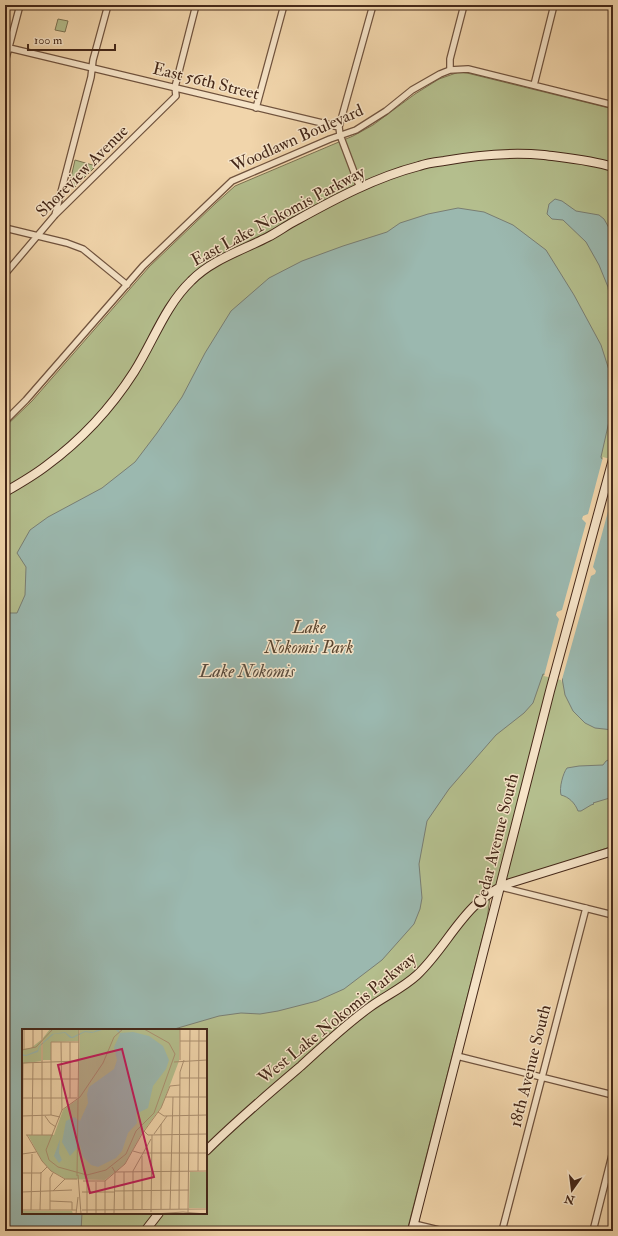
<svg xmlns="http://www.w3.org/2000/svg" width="618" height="1236" font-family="'IM FELL Double Pica',serif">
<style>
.green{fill:#b4be8d;stroke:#7c7353;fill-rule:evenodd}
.water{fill:#9bb8af;stroke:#797e73}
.pier{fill:#f1d5ab}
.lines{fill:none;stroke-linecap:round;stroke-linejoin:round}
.street-casing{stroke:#70533e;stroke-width:8}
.secondary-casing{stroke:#452819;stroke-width:10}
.street{stroke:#f6e4c8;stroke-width:5.5}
.secondary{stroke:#f6e4c8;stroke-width:8}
.labels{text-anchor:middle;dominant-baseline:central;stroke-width:3;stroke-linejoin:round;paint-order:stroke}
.street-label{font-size:17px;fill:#452819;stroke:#f6e4c8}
.park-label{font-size:17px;font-style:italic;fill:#5b4630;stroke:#f6e4c8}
.water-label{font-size:18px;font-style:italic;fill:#5a4c3e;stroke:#f6e4c8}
.inset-road{fill:none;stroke:#ac9071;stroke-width:1}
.view{fill:#c2185b;fill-opacity:0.15;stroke:#c2185b;stroke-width:2}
.inset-edge{fill:none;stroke:#452819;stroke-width:2}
</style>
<rect width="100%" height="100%" fill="#f1d5ab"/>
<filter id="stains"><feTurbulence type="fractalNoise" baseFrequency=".005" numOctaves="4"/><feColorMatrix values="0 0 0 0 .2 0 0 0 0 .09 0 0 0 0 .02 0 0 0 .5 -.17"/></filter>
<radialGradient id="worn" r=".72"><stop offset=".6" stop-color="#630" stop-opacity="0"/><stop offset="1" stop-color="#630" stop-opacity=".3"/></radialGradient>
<path class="green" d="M58,19L68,21L65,32L55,30Z
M459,72L467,73L613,109V846L514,879L491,889L487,920L407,1231H5V427L32,401L149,267L216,203L235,186L353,136L373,125L415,94L439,79ZM23,1030H206V1213H23Z
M75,160L96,166L75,187H72L70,185V182Z"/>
<path class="water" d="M555,199L562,201L576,211L599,215L604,219L613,235V312L611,310L608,287L599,265L586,242L563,220L552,219L547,214L549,204Z
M458,208L484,212L513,225L546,250L574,295L601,345L609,370L611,406L610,417L601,457L602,459L613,462V730L595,728L585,723L573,711L565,695L562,678L543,674L533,703L524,713L496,735L449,789L427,821L419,864L422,898L420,909L414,924L382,960L344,989L317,1001L278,1011L260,1014L241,1013L219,1016L171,1030H23V1213H82L81,1231H5V613H17L25,595L26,567L17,553L30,530L48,517L102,488L135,462L157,433L182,397L205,353L231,311L269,278L302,261L343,246L387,232L400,223L428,214Z
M613,758V797L593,803L594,804L591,805L581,811H578C575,803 569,797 561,795C559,788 563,773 567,768L579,766L603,765L606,761Z"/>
<path class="pier" d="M603,457L613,460V493L593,567L596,571L595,574L591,576L561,683V680L544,676L559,619L556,615L557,612L562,610L586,523L582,519L583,516L588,514Z"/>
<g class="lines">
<g class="street-casing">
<path id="street" d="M5,47L339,127
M5,62L20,5
M450,70V59L464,5
M534,85L554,5
M256,108L284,5
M360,188L340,135L339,127L373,5
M55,215L91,77L93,60L108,5
M5,228L67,243L83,249L127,285
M5,274L55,215L176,96L175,87L196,5
M5,421L26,400L143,266L232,181L330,139L356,130L386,111L412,90L440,74L450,70L468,69L613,105
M501,887L613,915
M457,1056L613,1095
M414,1224L443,1231
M502,1231L586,908
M593,1231L613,1151"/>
</g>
<g class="secondary-casing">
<path id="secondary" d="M5,492C19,484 33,476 46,466C80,441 111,408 134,372C153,342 165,306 191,281C211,260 243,250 268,237C278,232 287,225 297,220C335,199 376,177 419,166C427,163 436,162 444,161C477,155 510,152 544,155C567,158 591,160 613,167
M206,1151C236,1121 268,1094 301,1066C323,1046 345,1025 370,1007C385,996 403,988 417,975C450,944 464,900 510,883L613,851
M145,1231L159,1213
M412,1231L550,691L613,459"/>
</g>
<use href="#street" class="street"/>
<use href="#secondary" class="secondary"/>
</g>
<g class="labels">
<g class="street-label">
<text transform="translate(206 81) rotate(14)">East 56th Street</text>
<text transform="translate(297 138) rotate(-24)">Woodlawn Boulevard</text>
<text transform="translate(82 171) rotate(-45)">Shoreview Avenue</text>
<text transform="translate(278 216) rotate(-28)">East Lake Nokomis Parkway</text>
<text transform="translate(496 841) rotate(-76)">Cedar Avenue South</text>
<text transform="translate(337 1018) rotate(-39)">West Lake Nokomis Parkway</text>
<text transform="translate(530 1066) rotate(-76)">18th Avenue South</text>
</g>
<g class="park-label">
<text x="309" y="627">Lake<tspan x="309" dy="20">Nokomis Park</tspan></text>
</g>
<g class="water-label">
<text x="247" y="671">Lake Nokomis</text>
</g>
</g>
<g transform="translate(22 1029)">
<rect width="185" height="185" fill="#f1d5ab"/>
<path d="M28,0H57V12L29,13V31H21V9ZM58,0H158L157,32L140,77L120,104L103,135L83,151L44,150L29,142L20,132L6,106H32L41,81L56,70ZM19,11V32L0,35V20L9,19ZM168,143H185V179H167ZM0,182H50L51,185H0Z" fill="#b4be8d"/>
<path d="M77,0H96L98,4L111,3L127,7L141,17L147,31L144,40L131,57L126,79L114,85L115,94L106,104L100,122L94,129L76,138L69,136L61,128L58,116L48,127L40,113L44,92L52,88L58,92L66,74L65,65L67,58L92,40L95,31L92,18L98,5L94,1H80L70,4L63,3L51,9H48L43,4L32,5L18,17L16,23L4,27H0V25L4,26L16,21L17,17L30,5L43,3L50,8L63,2L71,3ZM38,110L37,124L40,131L37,134L32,127Z" fill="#9bb8af"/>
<path class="inset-road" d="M2,0V21M11,0V19M101,0L92,8L81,34L58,68L40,81L24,121L27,131L36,138L65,146L84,141L104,125L114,102L132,84L153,25L147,14L122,0M158,12H185M39,13L40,81M0,21L14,18L31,0M158,31V0M152,33L185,31M0,34L57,32M158,49H185M0,50H57M143,68H185M0,69H55M48,69V13M136,83L142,87L185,86M29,86V13H57M0,87L29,86L38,88M23,87L28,94L34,98M122,102L126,106L185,105M132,105L145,87M4,106H31M5,106L20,132L29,142L43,150H55M10,106L11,33M20,106V0M111,122L118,124H185M0,125L14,123M90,138L93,143L92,184M176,142L177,0M93,143L185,142M0,144H19L25,138M56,146L59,185M55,147L57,0M61,152H83L103,135L120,105L139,79L148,57L158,56M0,162L1,34M31,162L43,150M93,162L167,161M0,163L50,161M60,163H93M28,172L50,173V181M120,180V127M139,180V95M148,180L151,68M157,180L158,43L162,31M0,181H55M9,181L10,125M18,181L19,143M28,181V149L31,144M60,181L185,180M102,181V143M111,181V142L129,110M129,183L130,106M166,184L168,0M54,185L56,168M65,185V153M74,185V153M83,185V152M132,185L161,183L184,185"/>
<path class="view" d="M100,20L132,148L68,164L36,36Z"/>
<rect width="185" height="185" class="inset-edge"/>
</g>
<rect width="618" height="1236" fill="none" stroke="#f1d5ab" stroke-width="20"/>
<rect x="6" y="6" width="606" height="1224" fill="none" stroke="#452819" stroke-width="2"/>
<rect x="10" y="10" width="598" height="1216" fill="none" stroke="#452819"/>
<g transform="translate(572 1190) rotate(194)" stroke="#f6e4c8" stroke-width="3" paint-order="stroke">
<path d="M0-3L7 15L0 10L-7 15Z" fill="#452819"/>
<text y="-6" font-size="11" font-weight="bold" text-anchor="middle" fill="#452819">N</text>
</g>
<path d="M28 44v6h87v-6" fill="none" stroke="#452819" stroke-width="2"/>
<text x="34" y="44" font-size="12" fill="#452819" stroke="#f6e4c8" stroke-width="3" paint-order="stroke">100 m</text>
<rect width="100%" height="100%" filter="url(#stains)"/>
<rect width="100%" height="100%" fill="url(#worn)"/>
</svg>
